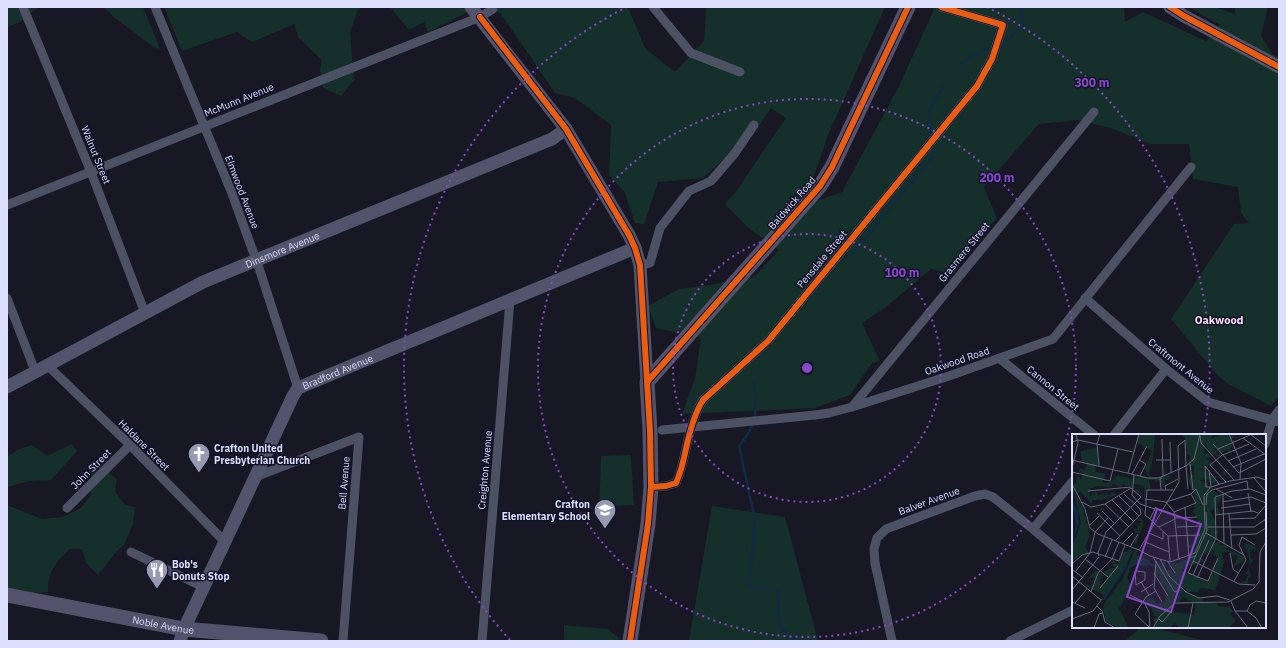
<svg xmlns="http://www.w3.org/2000/svg" width="1286" height="648" font-family="'IBM Plex Sans',sans-serif">
<style>
.green{fill:#152f2a}
.lines{fill:none;stroke-linecap:round;stroke-linejoin:round}
.stream{stroke:#0f2c43;stroke-width:2.5}
.street{stroke:#4d5164;stroke-width:9}
.secondary{stroke:#51546a;stroke-width:13}
.primary{stroke:#54516a;stroke-width:15}
.street-bridge{stroke:#4d5164;stroke-width:9}
.cycleway-casing{stroke:#121329;stroke-width:8}
.cycleway{stroke:#e95d12;stroke-width:6}
.ring{fill:none;stroke:#8a47c8;stroke-width:2;stroke-dasharray:2 4}
.labels{text-anchor:middle;dominant-baseline:central;stroke-width:3;stroke-linejoin:round;paint-order:stroke}
.street-label{font-size:10px;fill:#dcdffd;stroke:#121329}
.poi-label{font-size:10px;font-weight:bold;fill:#dcdffd;stroke:#121329;text-anchor:start}
.neighbourhood-label{font-size:11px;font-weight:bold;fill:#fddef8;stroke:#121329}
.inset-river{fill:none;stroke:#0f2c43;stroke-width:2}
.inset-road{fill:none;stroke:#66687b;stroke-width:1}
.view{fill:#8a47c8;fill-opacity:0.15;stroke:#8a47c8;stroke-width:2}
.inset-edge{fill:none;stroke:#dcdffd;stroke-width:2}
.centre{fill:#8a47c8;stroke:#121329;stroke-width:2}
.ring-label{font-size:12px;text-anchor:middle;font-weight:bold;fill:#8a47c8;stroke:#121329;stroke-width:3;stroke-linejoin:round;paint-order:stroke}
</style>
<rect width="100%" height="100%" fill="#171824"/>
<path class="green" d="M7,7H39L18,23L7,27Z
M103,7H143L160,49L154,47L115,18Z
M164,7H363L358,10L350,32L354,80L341,96L323,88L320,69L322,60L298,37L294,24L252,42L237,32L182,51Z
M390,7H478L428,32L424,22L409,30Z
M491,7H624L629,10L645,48L675,72L704,41L706,7H885L828,135L812,182L813,202L842,192L898,88L932,14L934,7H1124L1125,22L1143,12L1206,41L1220,25L1188,7H1214L1235,14V7H1268L1261,36L1273,55L1279,57V397L1271,406L1230,385L1218,376L1171,319L1234,224L1249,223L1241,213L1238,187L1193,179L1189,144H1150L1111,128L1078,120L1039,124L984,187L997,218L968,251L954,274L931,269L886,307L862,323L880,361L872,363L850,395L815,408L682,414L695,379L701,338L656,328L648,306L679,289L710,285L755,276L779,250L747,227L725,204L737,190L786,118L771,108L759,126L703,178L658,182L644,224L635,223L625,193L609,175L611,125L575,98L555,93L501,14Z
M72,444L77,451L51,480L29,481L7,487V457L17,450L32,445L47,456Z
M631,455L634,505L610,506L609,515L599,513L601,456Z
M100,457L106,458L110,474L117,479L115,491L125,505L135,507L133,524L124,545L116,552L98,575L86,563L82,549H70C55,563 48,571 48,592L34,593L7,588V505L42,519L63,517L81,508L92,493C89,478 87,469 100,457Z
M712,506L785,517L818,641H689Z
M564,625L608,629L619,638L618,641H564Z
M1141,627H1149L1206,641H1125Z"/>
<g class="lines">
<path class="stream" d="M1003,46L1023,24L1020,7
M960,65L969,57L987,48
M929,135C928,111 929,106 944,87
M850,255L869,235L890,207L927,165L932,157L933,150
M754,383C756,397 757,418 750,430C747,436 743,441 739,446L755,520L749,587L778,589L779,625L796,641"/>
<path class="street" d="M23,7L91,172L145,313
M155,7L231,191L259,268L298,388
M653,7L691,53L740,72
M7,205L480,17L493,9V7
M640,265L650,263L660,228L689,191L711,181L735,153L754,125
M7,298L35,371
M1085,298L1166,369L1208,402L1279,422
M999,358L1094,435
M47,365L130,445L225,542
M852,407L1094,112
M815,415L829,413L852,407L949,376L1053,339L1191,167
M1114,435L1166,369
M1265,444L1272,420L1279,410
M255,477L359,437L343,641
M651,487L666,486L676,483C682,470 684,458 687,444C690,431 696,411 703,400L768,341L977,86L992,59L1003,25L941,7
M67,508L130,445
M1033,529L1073,481
M131,552L203,587
M482,641L510,300
M892,641L875,563L874,549L877,538L886,529L975,496L985,494L993,497L1033,529L1073,563
M1010,641L1073,610"/>
<g class="secondary">
<path d="M471,7L566,129L629,235L635,248L640,265L647,382"/>
<path d="M1170,7L1184,16L1279,67"/>
<path id="s1" d="M7,387L203,282L552,139L566,129"/>
<path id="s2" d="M180,641L184,629L293,396L298,388L635,248"/>
</g>
<g class="primary">
<path id="s3" d="M7,595L184,629L321,641"/>
<path d="M630,641L648,524L651,487L650,431L647,382L820,186L832,167L908,7"/>
</g>
<path class="street-bridge" d="M662,430L815,415"/>
<g class="cycleway-casing">
<path id="cycleway" d="M1170,7L1184,16L1279,67
M480,17L566,129L629,235L635,248L640,265L650,431L651,487L648,524L630,641
M647,382L820,186L832,167L908,7
M651,487L666,486L676,483C682,470 684,458 687,444C690,431 696,411 703,400L768,341L977,86L992,59L1003,25L941,7"/>
</g>
<use href="#cycleway" class="cycleway"/>
</g>
<g class="ring">
<circle cx="807" cy="368" r="134"/>
<circle cx="807" cy="368" r="269"/>
<path d="M510 640A403 403 0 0 1 627 7M987 7A403 403 0 0 1 1204 435"/>
</g>
<defs>
<g id="church-pin" transform="scale(1.15)"><path d="M0 17L-7.5 6A9.5 9.5 0 1 1 7.5 6Z" fill="#9799b1" stroke="#121329"/><path d="M-1.2-6h2.4v3.5h3.3v2.4h-3.3V6h-2.4V-.1h-3.3v-2.4h3.3Z" fill="#fff"/></g>
<g id="school-pin" transform="scale(1.15)"><path d="M0 17L-7.5 6A9.5 9.5 0 1 1 7.5 6Z" fill="#9799b1" stroke="#121329"/><path d="M0-5L7-2L0 1L-7-2ZM-4 1L0 2.5L4 1V4Q0 6-4 4Z" fill="#fff"/></g>
<g id="restaurant-pin" transform="scale(1.15)"><path d="M0 17L-7.5 6A9.5 9.5 0 1 1 7.5 6Z" fill="#9799b1" stroke="#121329"/><path d="M-5-6h1v4h1v-4h1v4h1v-4h1v5L-1.5 .5V6h-2V.5L-5-1ZM5-6V6H3V1.5H1.5Q1.5-4 5-6Z" fill="#fff"/></g>
</defs>
<g fill-rule="evenodd">
<use href="#church-pin" x="199" y="454"/>
<use href="#school-pin" x="605" y="510"/>
<use href="#restaurant-pin" x="157" y="570"/>
</g>
<g class="labels">
<g class="street-label">
<text transform="translate(239 100) rotate(-22)">McMunn Avenue</text>
<text transform="translate(96 155) rotate(68)">Walnut Street</text>
<text transform="translate(242 192) rotate(69)">Elmwood Avenue</text>
<text transform="translate(792 203) rotate(-49)">Baldwick Road</text>
<text stroke="none"><textPath href="#s1" startOffset="308">Dinsmore Avenue</textPath></text>
<text transform="translate(964 252) rotate(-51)">Grasmere Street</text>
<text transform="translate(822 259) rotate(-50)">Pensdale Street</text>
<text transform="translate(957 361) rotate(-19)">Oakwood Road</text>
<text transform="translate(1181 366) rotate(39)">Craftmont Avenue</text>
<text stroke="none"><textPath href="#s2" startOffset="322">Bradford Avenue</textPath></text>
<text transform="translate(1053 388) rotate(39)">Cannon Street</text>
<text transform="translate(144 445) rotate(45)">Haldane Street</text>
<text transform="translate(91 469) rotate(-45)">John Street</text>
<text transform="translate(485 470) rotate(-85)">Creighton Avenue</text>
<text transform="translate(344 483) rotate(-85)">Bell Avenue</text>
<text transform="translate(929 501) rotate(-20)">Balver Avenue</text>
<text stroke="none"><textPath href="#s3" startOffset="159">Noble Avenue</textPath></text>
</g>
<g class="poi-label">
<text x="214" y="448">Crafton United<tspan x="214" dy="12">Presbyterian Church</tspan></text>
<text x="590" y="504" text-anchor="end">Crafton<tspan x="590" dy="12">Elementary School</tspan></text>
<text x="172" y="564">Bob's<tspan x="172" dy="12">Donuts Stop</tspan></text>
</g>
<g class="neighbourhood-label">
<text x="1219" y="320">Oakwood</text>
</g>
</g>
<g transform="translate(1072 434)">
<rect width="194" height="194" fill="#171824"/>
<path d="M67,0H83L81,25L76,43L73,35L80,17L64,8ZM109,0H141L139,5L147,1L166,2L159,5L160,8L152,12L161,9L157,18L155,16L150,19L144,13L142,15L146,21L150,20L147,23L137,18L133,8L132,20L136,19L139,24H134L143,32L133,33L130,38L133,37L144,43L150,42L152,34L157,35L154,41L143,44L146,49L138,50L137,45L128,46L137,51L135,53H140L141,55L139,56L145,59L150,65L146,67L145,72L149,80H144L141,75L138,77L144,88L141,93L143,98L147,96L140,108H148L147,111L156,112L154,115L167,120L172,123V127L161,133L166,123L155,117L150,119L152,129L143,156L129,154L127,158H116L96,141L113,158L132,165L131,168H120L111,163L107,168L102,167L99,173L106,169H115L102,171L100,174L102,178L122,181L124,169H145L146,172L157,173L161,177L158,180L164,186L157,194H106L103,189L97,194H82V185L86,183L82,182L79,173L76,174L72,167L80,163L85,170L92,168L96,158L88,149L87,142L82,139L85,127L90,130L93,127L94,137L98,135L103,141L99,128L107,129L118,123L117,119L121,116L115,111L121,110L122,102L126,100H122L128,96L124,81L121,78L124,67L116,46L118,40L122,41V32H117L118,21L114,19L116,16L113,13V4ZM138,114L143,118L137,119L146,123L136,147L110,137L111,133L132,127L129,123L132,117L134,122ZM25,14L26,31H23L24,38L34,40L30,48L37,49L45,41L60,45V51L53,52V49L48,53L42,50L38,53L26,52L18,55L17,61L20,62L21,56L22,62L24,56L26,62L32,59V62L34,59L37,61L41,58L45,61L30,66H20V70L9,58L5,59L1,50H4L5,41L9,45L11,39L7,38L8,34L13,36L15,29L9,26V17ZM78,40L79,44L97,41L99,45L93,46L91,56L88,45L84,49L83,46H77L79,57L74,56L72,65V52L61,50L62,56L68,55L67,60L60,55L62,43L68,44L63,42L76,44L75,49ZM0,52L10,71L18,101L13,113L17,119L9,120L0,128V113L9,89ZM67,84L71,86V91L63,113V106L68,99H63L62,95H66L65,90L69,92L67,89L70,88L66,86ZM174,109L187,115L178,116V123L181,126L177,134L179,144H176V149H168L174,146L176,141L172,138H175L178,129L175,116L171,112ZM62,115L47,145L30,165L31,161L11,150L22,152L23,144H18L20,149L17,144L24,136L30,140L27,155L36,144L31,139L38,134H43L38,127L46,130L51,118ZM63,116L66,117L64,119L78,127L76,132L64,131L58,134L55,143L60,154L47,174L57,194H46L34,187L31,175L32,170L50,146Z" fill="#152f2a" fill-rule="evenodd"/>
<path d="M0,66L6,77L7,90L0,110L4,91Z" fill="#0f2c43"/>
<path class="inset-river" d="M57,130L72,128L83,132M103,159L115,160M31,166L55,130"/>
<path class="inset-road" d="M157,0L169,29L168,45M178,0L194,12M128,2L129,9L162,46M171,4L194,21M90,5L91,42M113,6L106,12L107,48L67,116L78,122L98,128L123,119L133,95L132,61L139,53L158,47L185,43L194,46M0,8L6,6L61,18M98,8L99,39M141,10L167,39L194,25M146,15L178,1M150,21L138,31L154,48M151,21L177,10M0,26L76,44H87L114,32L113,6M67,26L74,30L68,42M84,26H98M156,27L184,15M118,30L121,56M27,32L25,10L28,0M133,32L134,53H138M133,32L147,50M161,33L192,20M0,34L6,9L4,0M137,36L139,53M0,38L38,47L46,15M56,39L67,0M60,40L75,12M62,41L60,61L68,70L83,75M182,44L194,58M0,50L13,75L18,94L26,100L67,116M116,55L114,32L122,25L128,0M144,55L160,64M89,56L88,45L90,44M94,56L93,52L106,45M16,57L59,53M176,59L179,78M119,60L124,55L131,71M151,60L152,110M47,62L67,82M73,65L94,68L119,60M40,66L62,88M10,68L19,73L33,70L59,54L69,63M94,68L102,78L107,126M150,68L179,63L194,69M33,70L57,93M134,71L135,60L140,56L175,47L176,55M113,73L117,124L124,122M149,74L178,70M83,75L84,73L78,85L96,102L98,128M30,77L42,89M102,78L124,69L119,60M134,78L135,96L116,139L136,147L146,124M25,79L48,102M157,80L160,115M143,81L181,77L186,79M103,84L125,83M78,85L73,81L75,56H101M158,85L183,84L194,71M17,92L28,81M87,93L103,85M105,93L129,92M136,93H182L194,85M77,99L91,105V98M134,99L172,121M159,101L184,100L194,94M96,102L128,101M170,103L183,111M144,105L143,63L160,57L178,55L194,61M43,107L69,80L68,75L52,60M73,108L97,118M50,110L61,99M58,113L66,100M158,119L161,135L166,139M27,122L26,119L34,98L69,63M33,123L40,106M81,123L102,157L104,158L108,153M13,125L36,143M88,125L97,142L114,158L127,164L145,162L158,166M84,127L82,154L90,168M121,127L167,150L183,151M96,128L103,139M0,130L10,121L21,118L47,127L53,111M0,135L10,143M63,137L73,138V146L64,151ZM3,138L18,119L23,98L36,84M82,139L96,162M121,141L137,106M0,142L29,166M125,144L144,104M162,147L174,126L167,111L170,103M69,148L77,161M28,154L46,132M0,156L27,123M19,158L26,139L40,125L47,108M69,158L81,150M58,161L72,168L77,178L78,193M159,167L163,177H175L184,184L190,194M0,168L13,174M3,169L15,155M25,172L30,177L33,188L43,194M163,177L176,194M175,177L178,171L184,167L194,169M0,185L21,177L30,165M87,185L90,188L99,178M22,194L27,180L31,179M78,194L63,180L74,163L84,157M81,194L88,182L103,169L156,168L181,155L187,148L188,118L194,108M116,194L121,169"/>
<path class="view" d="M85,75L129,90L99,178L55,163Z"/>
<rect width="194" height="194" class="inset-edge"/>
</g>
<circle cx="807" cy="368" r="6" class="centre"/>
<g class="ring-label">
<text x="1092" y="87">300 m</text>
<text x="997" y="182">200 m</text>
<text x="902" y="277">100 m</text>
</g>
<rect width="1286" height="648" fill="none" stroke="#dcdffd" stroke-width="16"/>
</svg>
